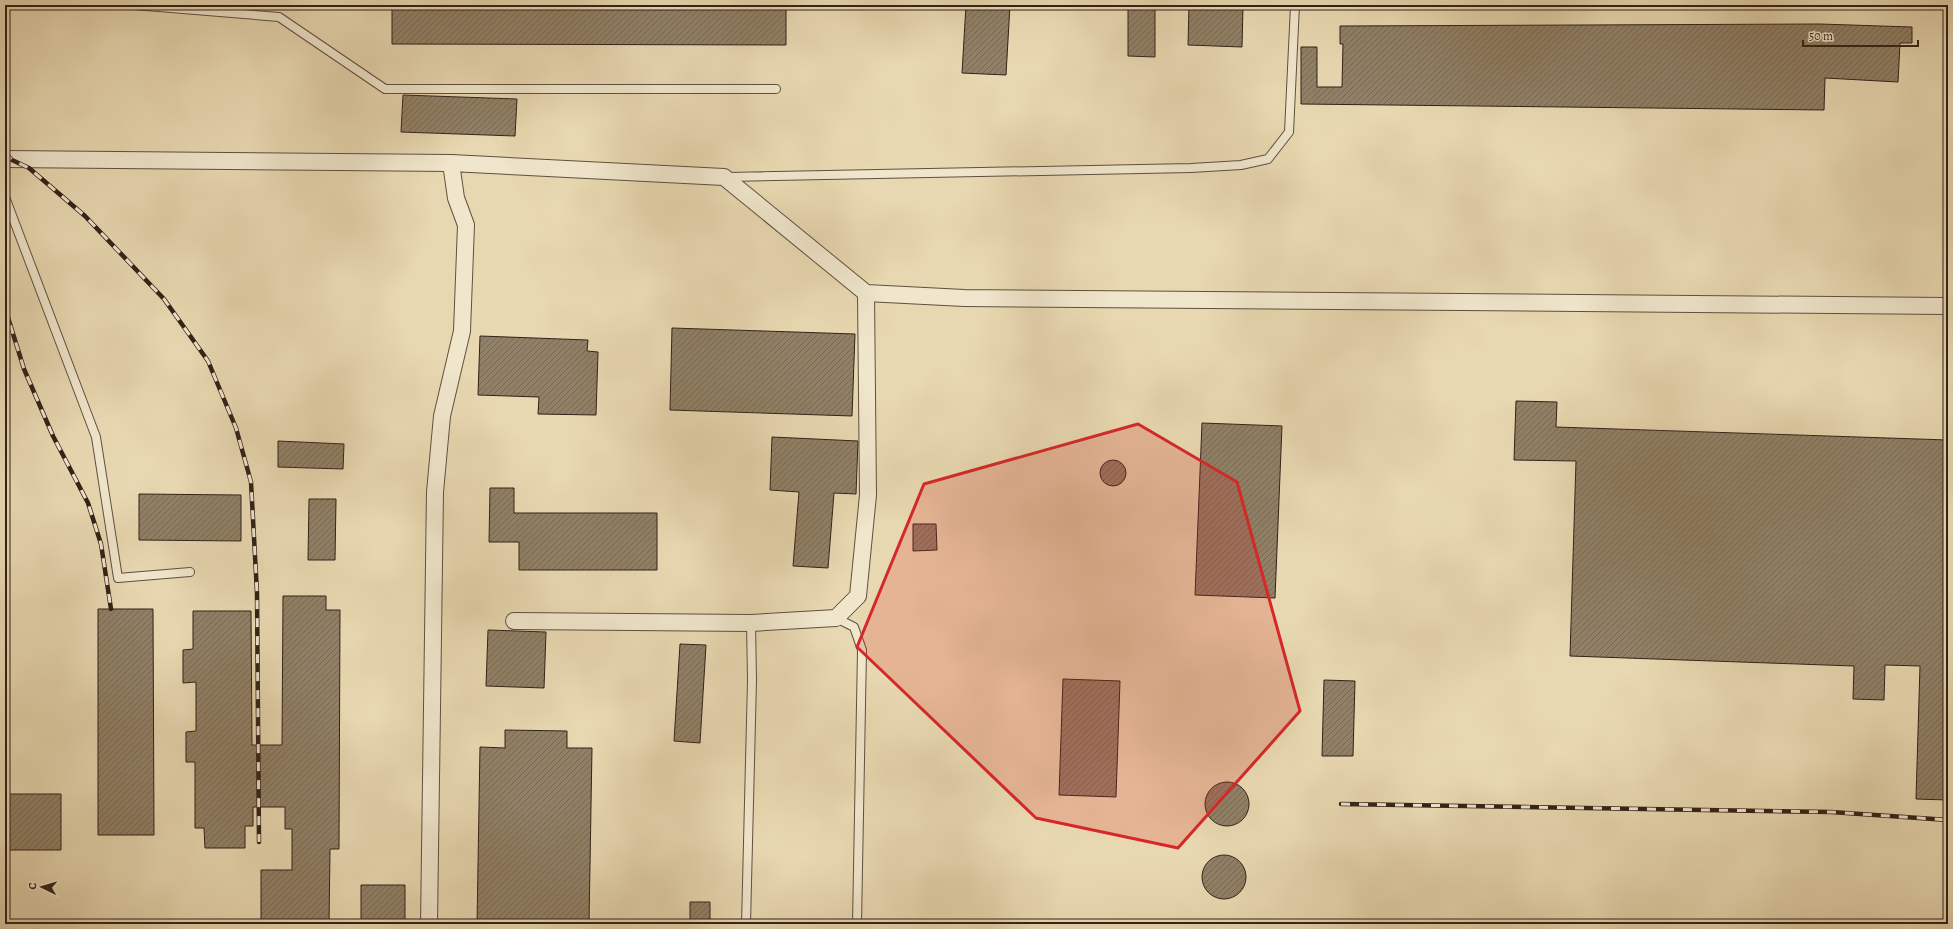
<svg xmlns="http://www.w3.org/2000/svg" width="1953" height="929" font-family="Alegreya,serif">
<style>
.building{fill:url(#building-hatch);stroke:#312218}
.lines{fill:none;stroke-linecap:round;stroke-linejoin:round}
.lane-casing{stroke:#5f503e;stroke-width:10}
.street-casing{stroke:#5f503e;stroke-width:18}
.lane{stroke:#f0e6cc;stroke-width:8}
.street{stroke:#f0e6cc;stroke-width:16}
.rail-casing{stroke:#312218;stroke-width:4.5}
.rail{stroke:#f0e6cc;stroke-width:3;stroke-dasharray:9;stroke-linecap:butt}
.marked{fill:#d62828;fill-opacity:0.2;stroke:#d62828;stroke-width:3;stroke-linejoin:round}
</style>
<defs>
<pattern id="building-hatch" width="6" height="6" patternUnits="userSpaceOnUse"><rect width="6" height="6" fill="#908168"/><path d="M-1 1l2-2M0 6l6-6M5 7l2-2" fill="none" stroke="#766955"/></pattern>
</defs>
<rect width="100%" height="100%" fill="#e8d8b1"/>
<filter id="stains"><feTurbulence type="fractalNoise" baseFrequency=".005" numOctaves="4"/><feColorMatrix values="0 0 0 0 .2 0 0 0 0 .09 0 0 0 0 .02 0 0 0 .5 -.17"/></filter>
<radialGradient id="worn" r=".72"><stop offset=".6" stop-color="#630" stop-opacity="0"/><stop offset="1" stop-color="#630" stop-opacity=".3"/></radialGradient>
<path class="building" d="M392,5H786V45L392,44Z
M966,5H1010L1006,75L962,73Z
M1128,5H1155V57L1128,56Z
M1189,5H1243L1242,47L1188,45Z
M1820,24L1912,27V43H1900L1898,82L1825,78L1824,110L1301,104V47H1317V87H1342L1343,44H1340V26Z
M403,95L517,99L515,136L401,132Z
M672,328L855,334L852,416L670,410Z
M480,336L588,340L587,351L598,352L596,415L538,414L539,397L478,395Z
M1516,401L1557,402L1556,427L1948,440V800L1916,799L1920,666L1885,665L1884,700L1853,699L1854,666L1570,656L1576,461L1514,460Z
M1202,423L1282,426L1275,598L1195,595Z
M772,437L858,441L856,494L834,493L828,568L793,566L799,492L770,490Z
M278,441L344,444L343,469L278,467Z
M1100 473a13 13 0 1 1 26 0a13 13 0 1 1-26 0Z
M490,488H514V513H657V570H519V542H489Z
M139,494L241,495V541L139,540Z
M309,499H336L335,560H308Z
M913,524H936L937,550L913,551Z
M283,596H326V610H340L339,849H330L329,924H261V870H292V829H285V807H253V826H245V848H205L204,828H195V762H186V732L196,731V682L183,683V650L193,649V611H251L252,745H282Z
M98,609H153L154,835H98Z
M488,630L546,632L544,688L486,686Z
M680,644L706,645L700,743L674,741Z
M1063,679L1120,681L1116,797L1059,795Z
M1324,680L1355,681L1353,756H1322Z
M505,730L567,731V748H592L589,924H477L480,747L505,748Z
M1205 804a22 22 0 1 1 44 0a22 22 0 1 1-44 0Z
M5,794H61V850H5Z
M1202 877a22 22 0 1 1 44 0a22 22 0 1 1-44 0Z
M361,885H405V924H361Z
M690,902H710V924H690Z"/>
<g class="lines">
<g class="lane-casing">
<path id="lane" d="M134,5L279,17L385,89H776
M727,177L1191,168L1241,165L1268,159L1289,132L1295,5
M5,197L96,437L118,578L190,572
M836,618L854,627L862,650L857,924
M746,924L752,680L751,623"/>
</g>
<g class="street-casing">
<path id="street" d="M5,159L451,163L724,177L866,293L964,298L1948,306
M514,621L751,623L836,618L858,596L868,495L866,293
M429,924L435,492L442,416L462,331L466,225L456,198L451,163"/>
</g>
<use href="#lane" class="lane"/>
<use href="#street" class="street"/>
<g class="rail-casing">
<path id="rail" d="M5,153L12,160L29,168L85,216L164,299L208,361L236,428L251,482L257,593L259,842
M5,308L24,369L53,436L88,503L101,544L111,609
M1341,804L1831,812L1948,820"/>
</g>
<use href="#rail" class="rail"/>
</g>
<path class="marked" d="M1138,424L1237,482L1300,711L1178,848L1036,818L857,647L924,484Z"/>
<rect width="1953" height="929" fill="none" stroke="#e8d8b1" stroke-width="20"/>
<rect x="6" y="6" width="1941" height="917" fill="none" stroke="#312218" stroke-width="2"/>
<rect x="10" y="10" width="1933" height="909" fill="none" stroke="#312218"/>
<g transform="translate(42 887) rotate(275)" stroke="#f0e6cc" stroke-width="3" paint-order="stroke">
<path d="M0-3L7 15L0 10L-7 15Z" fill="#312218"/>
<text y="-6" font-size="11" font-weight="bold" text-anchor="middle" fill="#312218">С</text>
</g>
<path d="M1803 40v6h115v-6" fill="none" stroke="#312218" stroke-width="2"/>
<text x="1809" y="40" font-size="12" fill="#312218" stroke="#f0e6cc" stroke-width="3" paint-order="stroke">50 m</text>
<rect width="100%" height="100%" filter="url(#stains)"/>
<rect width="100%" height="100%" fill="url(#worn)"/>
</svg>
